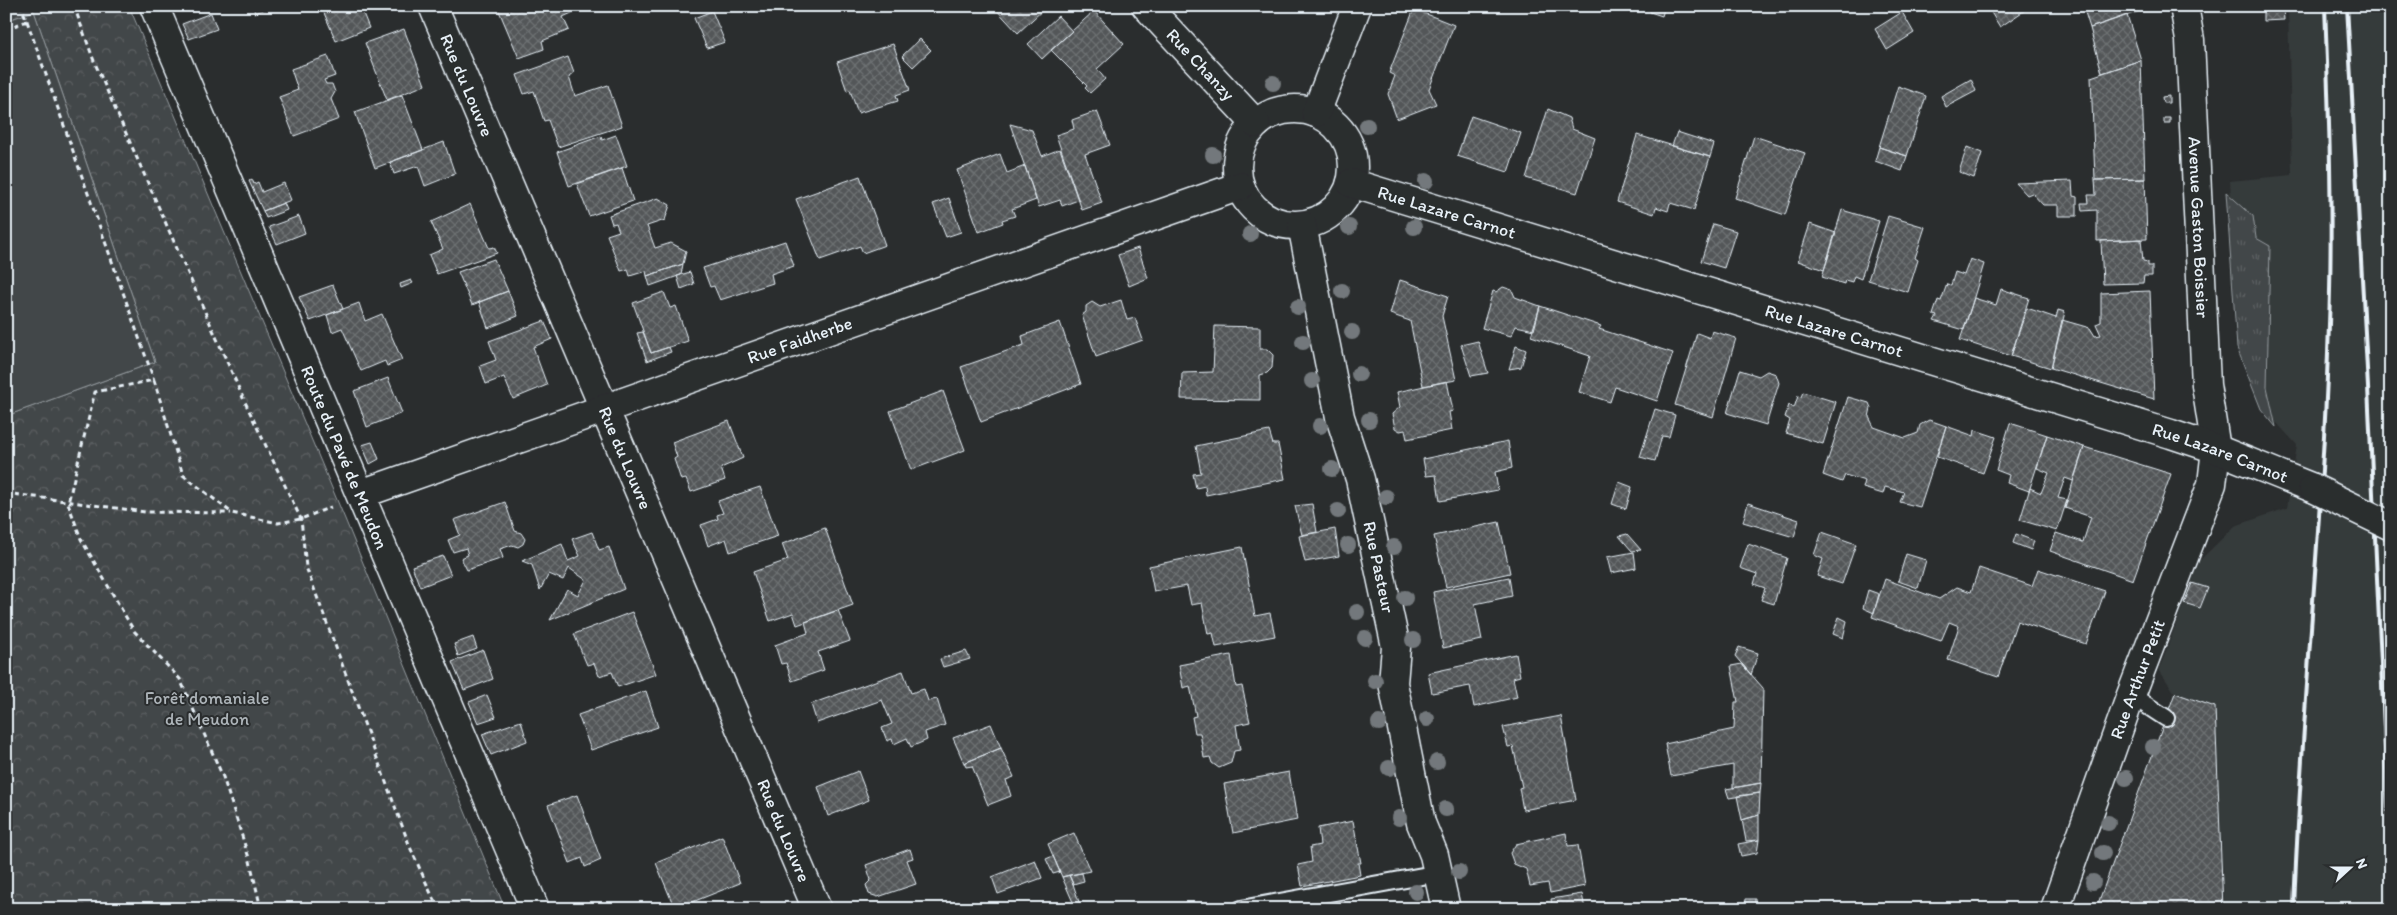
<svg xmlns="http://www.w3.org/2000/svg" width="2397" height="915" font-family="Itim,sans-serif">
<style>
.built{fill:#363a3b}
.grass{fill:url(#grass-tufts);stroke:#959ca0}
.forest{fill:url(#forest-crowns);stroke:#959ca0}
.pitch{fill:#424648;stroke:#959ca0}
.building{fill:url(#building-cross-hatch);stroke:#e8f1f8}
.lines{fill:none;stroke-linecap:round;stroke-linejoin:round}
.lane-casing{stroke:#e8f1f8;stroke-width:20}
.street-casing{stroke:#e8f1f8;stroke-width:31}
.secondary-casing{stroke:#e8f1f8;stroke-width:31}
.path{stroke:#e8f1f8;stroke-width:3;stroke-dasharray:5 4;stroke-linecap:butt}
.lane{stroke:#2a2d2e;stroke-width:16}
.street{stroke:#2a2d2e;stroke-width:28}
.secondary{stroke:#2a2d2e;stroke-width:28}
.rail{stroke:#e8f1f8;stroke-width:4}
.secondary-bridge-casing{stroke:#e8f1f8;stroke-width:31;stroke-linecap:butt}
.secondary-bridge{stroke:#2a2d2e;stroke-width:28}
.tree{fill:#73787b}
.labels{text-anchor:middle;dominant-baseline:central;stroke-width:4;stroke-linejoin:round;paint-order:stroke}
.street-label{font-size:18px;fill:#e8f1f8;stroke:#2a2d2e}
.park-label{font-size:18px;fill:#aeb5ba;stroke:#2a2d2e}
</style>
<defs>
<pattern id="grass-tufts" width="24" height="20" patternUnits="userSpaceOnUse" patternTransform="scale(1.25)"><rect width="24" height="20" fill="#424648"/><path d="M3 7l-1-3M5 7V3M7 7l1-3M15 17l-1-3M17 17v-4M19 17l1-3" fill="none" stroke="#5d6163"/></pattern>
<pattern id="forest-crowns" width="20" height="18" patternUnits="userSpaceOnUse" patternTransform="scale(1.25)"><rect width="20" height="18" fill="#424648"/><path d="M2 6a3 3 0 1 1 6 0M12 15a3 3 0 1 1 6 0" fill="none" stroke="#5d6163"/></pattern>
<pattern id="building-cross-hatch" width="8" height="8" patternUnits="userSpaceOnUse" patternTransform="scale(1.25)"><rect width="8" height="8" fill="#535759"/><path d="M0 0l8 8M0 8l8-8" fill="none" stroke="#6c7072"/></pattern>
</defs>
<rect width="100%" height="100%" fill="#2a2d2e"/>
<filter id="ink" filterUnits="userSpaceOnUse"><feTurbulence type="fractalNoise" baseFrequency=".02" numOctaves="2"/><feDisplacementMap in="SourceGraphic" scale="10" xChannelSelector="R" yChannelSelector="G"/><feConvolveMatrix kernelMatrix="1 2 1 2 8 2 1 2 1" color-interpolation-filters="sRGB"/></filter>
<g filter="url(#ink)">
<path class="built" d="M2288,6H2390L2391,909H2224L2215,707L2175,693L2159,670L2199,561L2235,526L2287,508L2297,445L2264,409L2241,353L2230,181L2292,175Z"/>
<path class="grass" d="M2226,192L2253,216L2256,238L2270,246L2267,387L2276,427L2261,409L2237,348Z"/>
<path class="forest" d="M6,6H129L345,519L505,909H6V416L155,362L34,11L6,21Z"/>
<path class="pitch" d="M34,11L155,362L6,416V21Z"/>
<path class="building" d="M253,6H274L255,13Z
M321,6H360L369,28L336,41Z
M497,6H574L576,11L563,17L569,30L542,41L544,49L519,58Z
M993,6H1047L1018,33Z
M1652,6H1665L1662,16L1650,12Z
M1987,6H2031L2000,27Z
M2083,6H2139L2140,11L2090,28Z
M2241,6H2283L2284,20L2263,21V8Z
M1414,9L1454,25L1429,89L1436,104L1397,119L1388,94L1395,76L1389,73Z
M712,11L725,42L707,48L694,18Z
M1094,11L1124,44L1097,69L1105,79L1090,93L1085,88L1087,86L1051,50Z
M1902,12L1914,33L1887,50L1875,29Z
M211,13L217,29L189,39L182,24Z
M2127,15L2141,60L2102,73L2090,28Z
M1058,16L1072,31L1042,59L1028,44Z
M404,29L425,85L387,100L365,43Z
M920,39L931,50L913,67L902,56Z
M893,44L910,90L896,95L898,101L858,113L850,90L847,91L837,62Z
M328,56L335,76L324,80L326,84H332L335,92L331,99L339,119L294,136L279,97L298,90L291,69Z
M568,57L574,73L569,77L575,96L608,85L622,126L558,147L548,120L544,121L534,91L524,94L517,75Z
M2141,60L2145,179L2095,180L2091,77Z
M1971,79L1976,91L1946,107L1941,96Z
M1898,86L1926,96L1907,156L1879,147Z
M402,95L423,150L375,168L355,112Z
M2169,96V103H2163L2162,97Z
M1548,109L1569,118L1572,129L1595,138L1577,193L1526,178Z
M1097,111L1110,145L1085,154L1102,203L1082,210L1056,135L1074,129L1072,120Z
M1471,116L1521,133L1508,172L1457,156Z
M2164,118H2170V123H2164Z
M1010,124L1032,130L1042,156L1060,149L1078,200L1062,206L1060,200L1039,207Z
M1677,132L1714,144L1710,157L1672,146Z
M616,135L627,166L569,186L557,152L601,136L602,140Z
M1637,135L1710,157L1694,210L1670,203L1668,211L1656,207L1654,214L1617,202Z
M1754,136L1805,153L1785,215L1735,198Z
M444,142L455,174L425,186L418,166L394,174L390,162Z
M1879,147L1907,156L1902,171L1875,161Z
M1967,147L1982,153L1974,178L1959,172Z
M1000,154L1007,173L1025,166L1036,200L1012,209L1015,216L1002,220L1003,223L979,232L957,170Z
M622,168L633,201L589,216L577,184Z
M860,176L885,245L863,253L860,246L820,260L796,199Z
M252,179L254,184L258,182L262,192L284,183L291,200L263,211L249,181Z
M2145,179L2147,239L2097,241V210L2082,211L2081,203H2089L2088,195H2096L2095,180Z
M2072,181L2073,196L2077,197V216H2058V205H2043L2032,193L2027,195L2016,183Z
M658,198L670,205L665,220L647,226L655,248L671,243L686,251L683,264L647,276L646,271L630,276L628,269L621,271L607,235L619,231L616,223L612,224L609,215Z
M949,198L961,232L946,237L933,204Z
M284,203L287,210L266,218L263,211Z
M470,204L489,248L494,247L497,253L437,274L429,255L443,249L431,222Z
M1842,210L1879,221L1861,279L1854,276L1852,282L1845,280L1844,284L1822,277Z
M299,216L305,233L277,244L269,227Z
M1888,216L1925,227L1915,258L1918,260L1908,292L1868,280Z
M1713,224L1736,231L1724,268L1701,261Z
M1810,224L1836,233L1824,270L1798,261Z
M2141,239L2143,261L2148,262V266H2152V276H2144L2143,283L2103,284L2101,241Z
M785,241L794,266L771,274L773,283L720,300L714,286L710,287L703,268Z
M1138,248L1148,278L1129,286L1118,255Z
M494,259L508,291L472,305L458,272Z
M1970,259L1984,264L1964,330L1934,321L1937,316L1933,315L1938,300L1941,301L1947,284L1951,285L1955,272L1964,275Z
M683,264L681,275L650,286L647,276Z
M690,272L694,284L681,289L677,276Z
M411,280L413,283L401,288L400,284Z
M1400,280L1448,296L1442,316L1456,380L1423,386L1410,321L1390,314Z
M333,285L343,309L310,321L299,297Z
M1503,287L1512,290L1515,297L1540,306L1534,330L1516,326L1511,336L1482,328L1493,291L1496,292Z
M2001,289L2029,298L2011,356L1960,340L1974,298L1996,305Z
M508,291L518,316L488,328L479,302Z
M2150,291L2154,399L2051,368L2062,320L2090,328L2095,336L2101,335L2096,324L2101,322V293Z
M664,292L670,308L676,306L688,341L651,353L633,303Z
M1121,300L1127,320L1135,318L1143,340L1096,357L1082,315L1086,312V306L1092,302L1100,307Z
M359,303L365,321L382,314L402,360L387,366L385,361L361,371L342,328L332,332L327,315Z
M1540,306L1601,326L1599,329L1673,353L1657,401L1615,387L1610,402L1579,392L1590,356L1531,336Z
M2027,308L2056,318L2058,310L2065,312L2051,368L2011,356Z
M544,321L552,339L533,347L547,385L513,399L504,377L486,384L480,366L496,360L489,341Z
M1060,322L1081,384L981,422L961,367L1024,345L1022,336Z
M1215,326L1260,327V349H1267L1273,355L1272,368L1267,373L1260,375V400L1181,399L1182,373L1213,372Z
M1712,331L1736,338L1713,417L1675,405L1697,333L1710,338Z
M643,332L651,353L669,347L671,352L647,361L637,333Z
M1478,341L1488,373L1471,376L1461,345Z
M1516,346L1526,350L1521,367L1509,369Z
M1740,370L1759,376L1767,371L1776,374L1779,383L1766,425L1727,413Z
M388,378L402,413L367,427L354,391Z
M1447,381L1453,411L1449,412L1452,430L1407,439L1405,430L1400,431L1395,428L1392,414L1400,407L1397,392Z
M943,391L965,450L911,470L890,411Z
M1803,392L1836,402L1823,444L1786,433L1790,420L1785,417L1789,405L1794,408L1798,396L1801,397Z
M1848,397L1869,403L1871,408L1869,417L1874,427L1905,438L1918,433L1920,425L1929,420L1946,426L1920,507L1900,502L1904,492L1885,487L1883,494L1863,488L1865,481L1845,475L1842,482L1823,475Z
M1655,409L1675,415L1669,437L1662,436L1655,461L1640,457Z
M729,421L743,458L721,468L725,480L691,492L686,479L681,480L674,459L677,457L672,442Z
M2010,423L2047,435L2029,491L2007,483L2009,475L1996,470Z
M1946,426L1974,436L1975,430L1996,437L1983,473L1937,457Z
M1269,431L1273,444H1278L1285,479L1206,495L1205,486L1196,488L1193,474L1201,473L1196,446Z
M2047,435L2084,447L2073,481L2065,478L2058,498L2067,500L2057,531L2020,520L2030,488L2041,493L2049,473L2037,468Z
M1508,441L1512,468L1495,472L1498,490L1440,501L1436,475L1426,476L1423,459Z
M372,442L379,459L370,464L362,445Z
M2084,447L2171,474L2133,580L2050,551L2056,533L2083,542L2091,517L2065,508Z
M1619,482L1632,487L1626,509L1612,504Z
M760,487L778,536L730,552L726,539L708,546L701,525L718,519L717,515L723,513L718,501Z
M505,502L515,531L521,533L525,539L523,544L518,547L512,545L500,549L503,558L467,570L461,558L468,555L466,548L453,552L448,540L460,535L454,520Z
M1748,503L1799,520L1794,537L1743,522Z
M1312,504L1317,532L1302,535L1295,506Z
M1499,522L1510,573L1446,587L1434,536Z
M825,528L853,605L797,625L793,613L770,621L753,572L788,560L782,544Z
M1335,529L1339,556L1305,562L1299,536Z
M592,532L599,550L609,547L624,589L550,620L567,589L578,595L586,580L569,568L563,580L549,574L540,590L532,565L522,561L562,544L568,561L580,556L572,539Z
M1822,532L1856,544L1842,584L1817,576L1823,559L1814,555Z
M1627,534L1641,550L1632,551L1619,536Z
M2016,534L2034,541L2031,550L2013,543Z
M1748,544L1787,558L1774,604L1761,600L1765,588L1754,584L1757,574L1740,568Z
M1242,547L1255,616L1270,613L1275,636L1216,647L1213,633L1208,634L1202,603L1191,605L1187,586L1154,592L1149,566Z
M1634,552L1636,568L1611,573L1607,557Z
M1906,554L1926,560L1918,588L1898,581Z
M443,556L451,575L420,587L412,566Z
M1979,568L2032,586L2038,569L2105,591L2086,644L2017,621L1998,677L1948,660L1959,626L1949,622L1941,641L1872,617L1885,579L1939,599L1957,587L1971,592Z
M1509,577L1512,596L1475,604L1482,640L1443,648L1433,592Z
M2192,583L2208,588L2200,608L2184,603Z
M1868,590L1879,594L1874,613L1863,608Z
M838,610L850,641L818,652L824,670L792,681L786,663L781,664L775,645L808,633L805,622Z
M632,612L656,674L618,687L612,672L599,676L594,663L587,665L574,634Z
M1839,617L1847,621L1843,638L1833,634Z
M473,637L477,649L458,656L454,644Z
M1739,647L1758,653L1751,675L1735,656Z
M483,650L493,679L464,690L452,662Z
M966,651L970,659L943,667L940,659Z
M1516,654L1520,676L1513,678L1517,697L1474,707L1470,686L1432,693L1428,673Z
M1231,655L1236,687L1242,686L1250,722L1236,725L1240,750L1234,751L1231,763L1219,768L1212,763L1210,757L1204,758L1200,733H1195L1192,717L1196,716L1190,686L1183,688L1179,665Z
M1742,664L1763,688L1761,783L1733,788V765L1671,776L1665,744L1734,729L1735,702H1738L1731,666Z
M903,671L911,693L924,689L928,701L937,699L945,725L925,732L927,740L911,747L907,738L894,744L892,739L887,741L882,728L892,724L882,700L817,723L811,704Z
M646,691L658,727L591,750L578,715Z
M2175,693L2215,707L2223,909H2096Z
M487,695L496,717L478,723L469,702Z
M1561,716L1576,800L1523,810L1519,788L1522,787L1513,746L1508,747L1503,727Z
M521,721L527,741L491,755L482,734Z
M991,724L1001,748L964,763L953,738Z
M1001,748L1014,777L1006,780L1011,796L988,805L972,766L966,767L964,763Z
M858,771L869,800L828,816L818,787Z
M1289,772L1297,820L1233,833L1224,784Z
M1761,783L1760,793L1729,798L1726,789Z
M1760,793L1759,815L1742,820L1737,796Z
M577,795L601,860L585,867L582,858L570,863L548,805Z
M1759,815V840L1746,841L1742,820Z
M1353,821L1361,863H1358L1360,875L1302,886L1298,865L1312,862L1310,847L1320,845L1318,828Z
M1074,833L1090,871L1062,877L1048,844Z
M1566,833L1568,846L1578,845L1585,886L1550,893L1548,883L1530,886L1526,869L1514,864L1510,853L1516,844Z
M722,836L740,883L675,909L656,863Z
M1759,840L1757,853L1741,856L1738,844Z
M910,849L913,858L907,860L916,884L878,897L869,894L866,885L871,880L866,865Z
M1053,856L1060,872L1053,874L1046,859Z
M1035,860L1042,878L998,894L992,877Z
M1082,873L1084,881L1073,884L1069,875Z
M1069,875L1073,884L1081,908L1076,909L1062,877Z
M1582,894L1585,909H1541L1552,906L1551,899Z
M1746,899H1755V909H1745Z"/>
<g class="lines">
<g class="lane-casing">
<path id="lane" d="M2131,695L2166,718
M1241,909L1439,873"/>
</g>
<g class="street-casing">
<g id="street">
<path id="s1" d="M154,6L535,909"/>
<path id="s2" d="M433,6L817,909"/>
<circle cx="1295" cy="167" r="58"/>
<path d="M1316,113L1357,6"/>
<path id="s3" d="M1302,225L1340,417L1360,479L1396,647L1393,683L1421,823L1434,855L1446,909"/>
<path id="s4" d="M361,494L1240,186"/>
<path id="s5" d="M2055,909L2131,695L2212,484L2216,449"/>
</g>
</g>
<g class="secondary-casing">
<g id="secondary">
<path id="s6" d="M1146,6L1256,124"/>
<path id="s7" d="M2184,6L2190,40L2206,385L2216,449"/>
<path id="s8" d="M1351,183L2171,434L2216,449L2313,488"/>
</g>
</g>
<path class="path" d="M74,6L94,61L244,400L301,519L306,567L410,847L438,909
M27,21L154,380
M6,29L27,21L21,6
M6,493L145,512L231,513
M261,909L250,861L223,777L180,679L134,631L81,539L68,503L95,392L154,380L183,475L232,513L278,523L301,519L331,507"/>
<use href="#lane" class="lane"/>
<use href="#street" class="street"/>
<use href="#secondary" class="secondary"/>
<path class="rail" d="M2347,6L2368,387L2391,876
M2294,909C2301,714 2323,519 2329,324C2333,218 2329,112 2325,6"/>
<g class="secondary-bridge-casing">
<path id="secondary-bridge" d="M2313,488L2391,526"/>
</g>
<use href="#secondary-bridge" class="secondary-bridge"/>
</g>
<g class="tree">
<circle cx="1273" cy="83" r="8"/>
<circle cx="1367" cy="126" r="8"/>
<circle cx="1213" cy="155" r="8"/>
<circle cx="1426" cy="181" r="8"/>
<circle cx="1349" cy="227" r="8"/>
<circle cx="1414" cy="227" r="8"/>
<circle cx="1250" cy="234" r="8"/>
<circle cx="1342" cy="291" r="8"/>
<circle cx="1298" cy="307" r="8"/>
<circle cx="1352" cy="332" r="8"/>
<circle cx="1303" cy="342" r="8"/>
<circle cx="1359" cy="374" r="8"/>
<circle cx="1312" cy="381" r="8"/>
<circle cx="1369" cy="420" r="8"/>
<circle cx="1320" cy="426" r="8"/>
<circle cx="1332" cy="469" r="8"/>
<circle cx="1386" cy="497" r="8"/>
<circle cx="1338" cy="511" r="8"/>
<circle cx="1348" cy="545" r="8"/>
<circle cx="1394" cy="547" r="8"/>
<circle cx="1405" cy="598" r="8"/>
<circle cx="1357" cy="612" r="8"/>
<circle cx="1365" cy="638" r="8"/>
<circle cx="1413" cy="640" r="8"/>
<circle cx="1375" cy="681" r="8"/>
<circle cx="1427" cy="719" r="8"/>
<circle cx="1379" cy="723" r="8"/>
<circle cx="2153" cy="747" r="8"/>
<circle cx="1437" cy="762" r="8"/>
<circle cx="1389" cy="768" r="8"/>
<circle cx="2126" cy="778" r="8"/>
<circle cx="1446" cy="809" r="8"/>
<circle cx="1399" cy="818" r="8"/>
<circle cx="2108" cy="823" r="8"/>
<circle cx="2103" cy="853" r="8"/>
<circle cx="1459" cy="872" r="8"/>
<circle cx="2093" cy="882" r="8"/>
<circle cx="1416" cy="892" r="8"/>
</g>
</g>
<g class="labels">
<g class="street-label">
<text stroke="none"><textPath href="#s6" startOffset="80">Rue Chanzy</textPath></text>
<text stroke="none"><textPath href="#s2" startOffset="86">Rue du Louvre</textPath></text>
<text stroke="none"><textPath href="#s8" startOffset="100">Rue Lazare Carnot</textPath></text>
<text stroke="none"><textPath href="#s7" startOffset="222">Avenue Gaston Boissier</textPath></text>
<text stroke="none"><textPath href="#s8" startOffset="505">Rue Lazare Carnot</textPath></text>
<text stroke="none"><textPath href="#s4" startOffset="465">Rue Faidherbe</textPath></text>
<text stroke="none"><textPath href="#s8" startOffset="910">Rue Lazare Carnot</textPath></text>
<text stroke="none"><textPath href="#s1" startOffset="490">Route du Pavé de Meudon</textPath></text>
<text stroke="none"><textPath href="#s2" startOffset="491">Rue du Louvre</textPath></text>
<text stroke="none"><textPath href="#s3" startOffset="351">Rue Pasteur</textPath></text>
<text stroke="none"><textPath href="#s5" startOffset="244">Rue Arthur Petit</textPath></text>
<text stroke="none"><textPath href="#s2" startOffset="896">Rue du Louvre</textPath></text>
</g>
<g class="park-label">
<text x="207" y="698">Forêt domaniale<tspan x="207" dy="21">de Meudon</tspan></text>
</g>
</g>
<rect width="2397" height="915" fill="none" stroke="#2a2d2e" stroke-width="25"/>
<rect x="12" y="12" width="2372" height="890" fill="none" stroke="#e8f1f8" stroke-width="2" filter="url(#ink)"/>
<g transform="translate(2350 868) rotate(69)" stroke="#2a2d2e" stroke-width="4" paint-order="stroke">
<path d="M0-4L9 19L0 12L-9 19Z" fill="#e8f1f8"/>
<text y="-8" font-size="14" font-weight="bold" text-anchor="middle" fill="#e8f1f8">N</text>
</g>
</svg>
